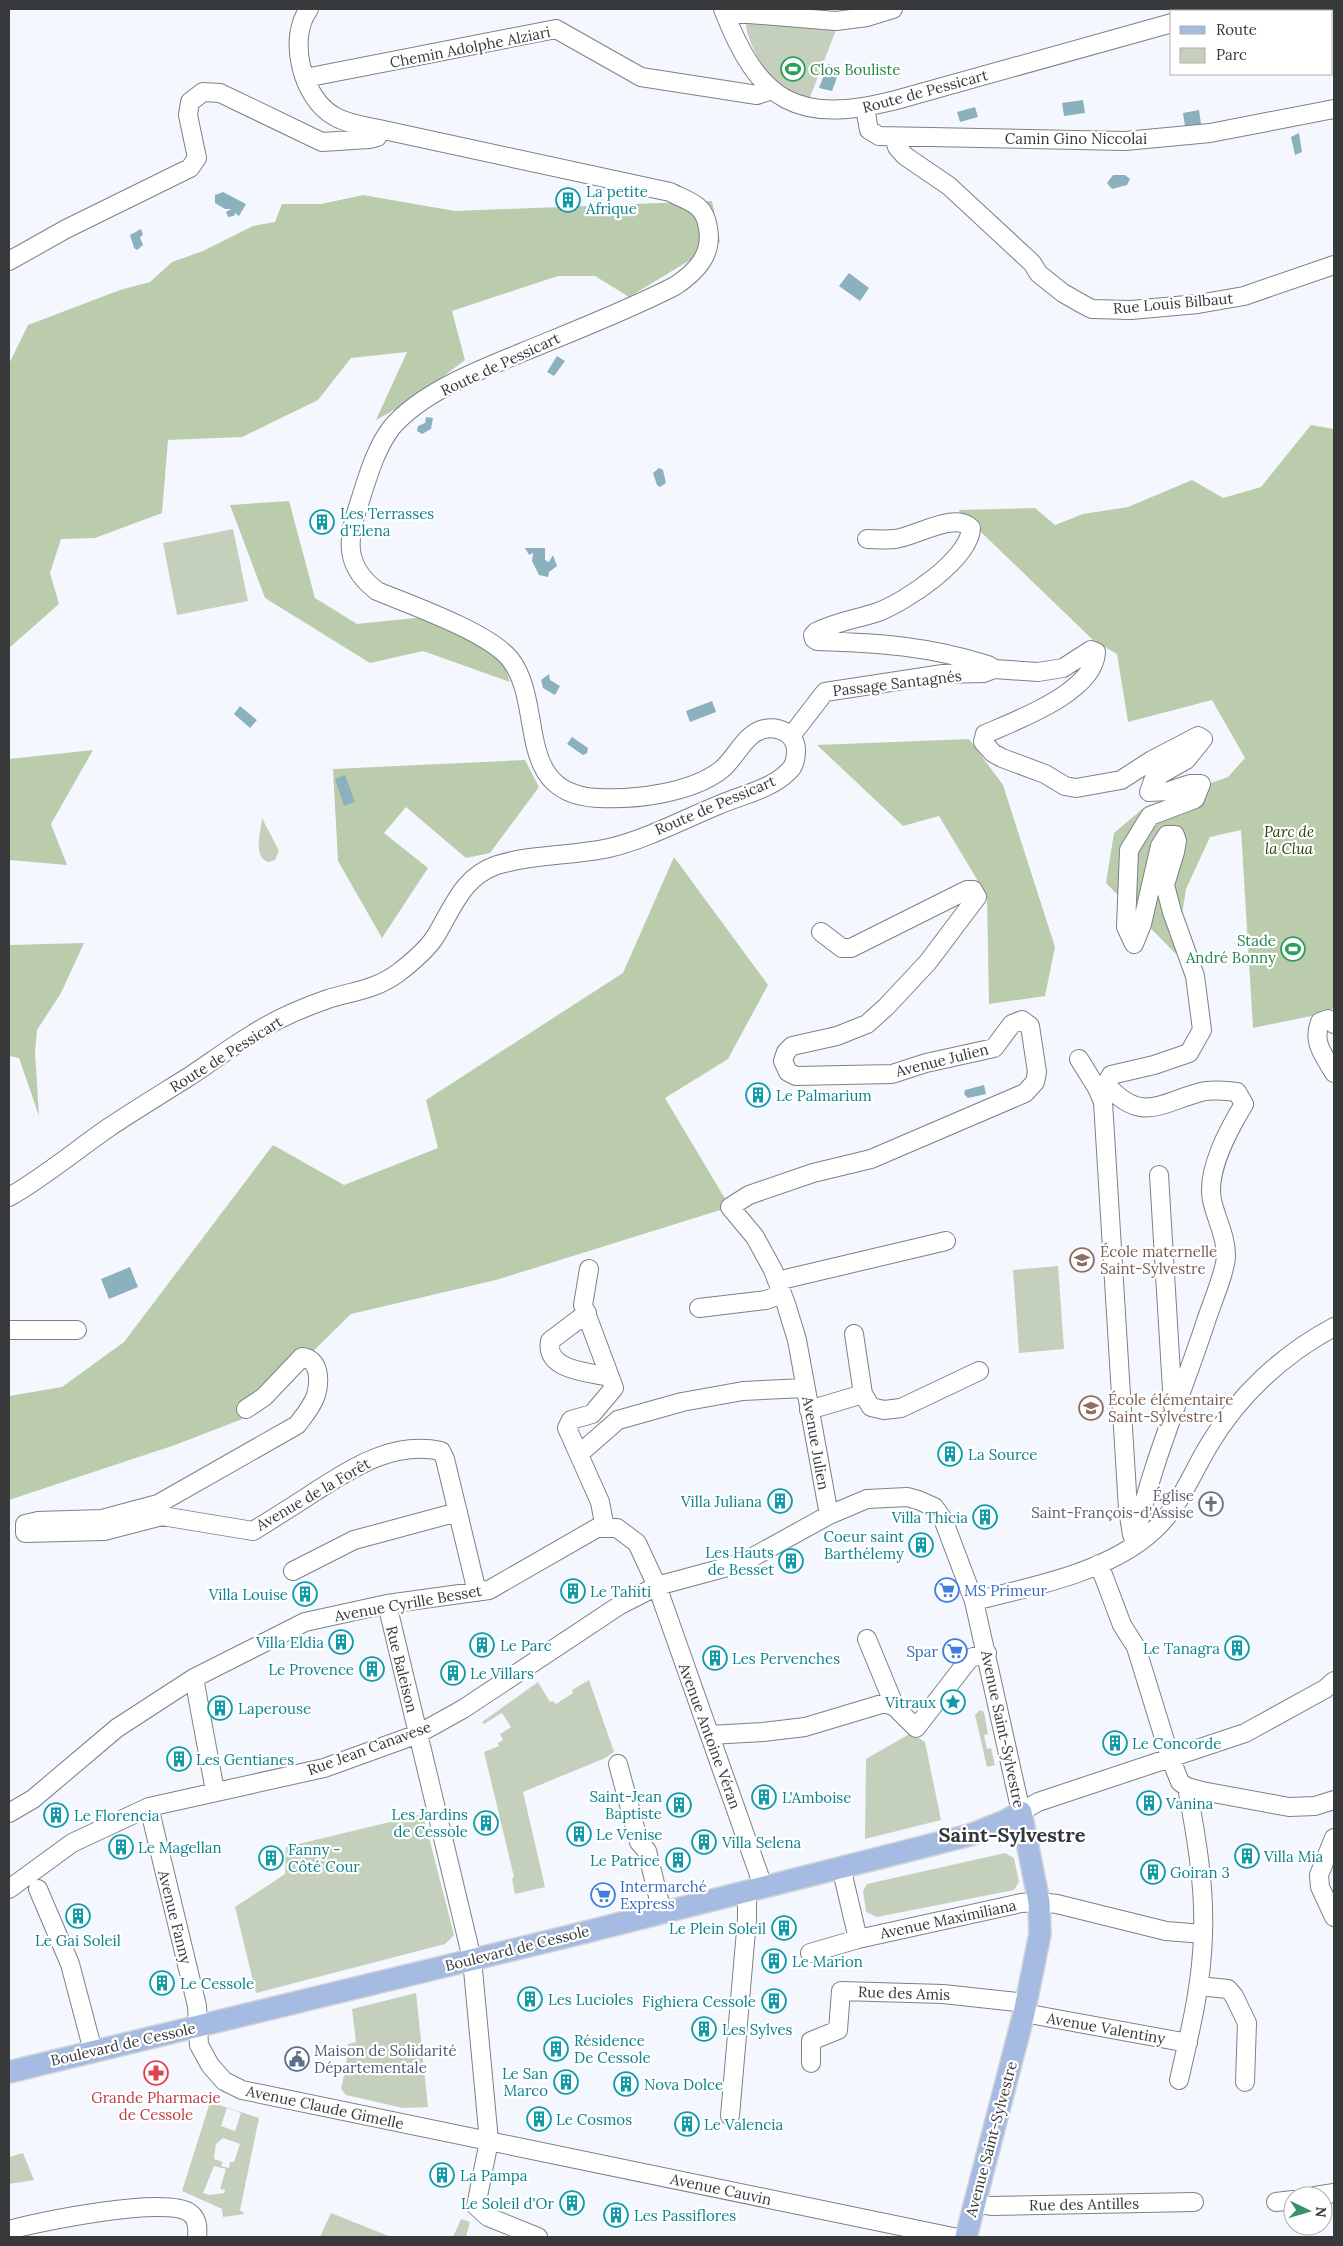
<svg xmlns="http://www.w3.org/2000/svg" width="1343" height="2246" font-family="Lora,serif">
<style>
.green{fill:#c5d0bc;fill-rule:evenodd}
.forest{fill:#bbccad}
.water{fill:#8bb0be}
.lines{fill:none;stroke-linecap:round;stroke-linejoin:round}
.minor-casing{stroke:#7d8186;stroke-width:20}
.major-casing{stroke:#d3d3d4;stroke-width:24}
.minor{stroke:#fff;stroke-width:18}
.major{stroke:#a6bbe2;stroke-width:21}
.labels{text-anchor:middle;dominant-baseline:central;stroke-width:4.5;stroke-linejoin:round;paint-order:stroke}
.street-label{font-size:15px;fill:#37393b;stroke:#fff}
.leisure-label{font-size:15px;fill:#27864d;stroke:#fff;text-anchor:start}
.culture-label{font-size:15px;fill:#0d838f;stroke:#fff;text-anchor:start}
.park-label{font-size:15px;font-style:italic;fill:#2a4012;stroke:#fff}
.education-label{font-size:15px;fill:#785e54;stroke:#fff;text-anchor:start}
.worship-label{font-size:15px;fill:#5b616d;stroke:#fff;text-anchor:end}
.shop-label{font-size:15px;fill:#366cbe;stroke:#fff;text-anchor:start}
.service-label{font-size:15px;fill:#4e5e75;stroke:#fff;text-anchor:start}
.health-label{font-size:15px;fill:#be3a42;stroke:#fff}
.district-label{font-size:20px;font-weight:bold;fill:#33363c;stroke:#fff}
</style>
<rect width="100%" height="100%" fill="#f4f8fe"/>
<path class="green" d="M746,15L836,30L809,100C802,98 793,96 787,92C768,80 742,37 746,15Z
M233,529L248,601L177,615L163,543Z
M262,818L279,851L275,860L269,862C252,858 261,832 262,818Z
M1058,1266L1064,1349L1019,1353L1013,1270Z
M589,1680L614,1752L605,1758L523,1792L545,1887L515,1894L512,1879L514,1877L484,1752L499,1746L498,1743L503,1740L500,1734L511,1727L502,1713L484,1724L482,1722L538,1682L550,1702L553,1701L556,1704L573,1693L572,1690Z
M980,1710L984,1712L988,1734L984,1735L987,1749L991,1748L995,1765L987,1767L975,1715Z
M911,1733L925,1742L941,1820L865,1839L866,1759Z
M423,1814L454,1935L445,1944L256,1993L235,1907L285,1874L286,1847Z
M1005,1853L1014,1858L1019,1882L1014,1890L877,1917L866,1912L863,1891L867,1884Z
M416,1993L428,2107L403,2108L346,2095L341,2089L346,2067L348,2044L356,2042L352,2009Z
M210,2102L259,2118L240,2210L245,2214L223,2217L222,2209L182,2191ZM227,2108L241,2113L235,2131L221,2126ZM223,2138L240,2144L234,2162H230L229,2168L221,2166L223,2162L214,2159L216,2144ZM214,2166L226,2169L220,2189L225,2190L224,2193L210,2195L203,2193Z
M23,2153L34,2180L9,2184V2157Z
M331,2213L391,2237H320Z
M461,2219L470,2222L466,2237H453Z"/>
<path class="forest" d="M363,195L455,211L712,201L720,242L629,297L595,276H558L452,311L465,360L412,400L376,420L407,352L351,358L318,400L242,437L168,440L162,513L95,538L61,539L50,573L59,604L9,648V364L28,325L120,290L150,282L172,262L203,251L253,226L275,222L282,204H321Z
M1311,425L1334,429V1008L1316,1015L1253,1028L1241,830L1210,837L1186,889L1176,954L1106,883L1114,833L1146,806L1228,777L1245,758L1212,700L1128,722L1117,654L1093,640L958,510L1035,508L1055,525L1083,514L1128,507L1192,480L1223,498L1261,487Z
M289,501L315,598L357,624L425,617L499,652L510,682L423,651L370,663L265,598L230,505Z
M969,739L1003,785L1055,947L1045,996L989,1004L987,896L939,816L903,826L817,745Z
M93,750L51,824L67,865L9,860V759Z
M525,760L539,787L490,853L466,858L406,807L384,833L428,868L382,938L338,861L333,769Z
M674,857L768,985L728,1059L665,1098L730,1207L496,1280L351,1314L245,1418L175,1445L9,1500V1396L62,1387L124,1342L273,1145L344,1185L438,1148L426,1100L623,973Z
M84,943L61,993L37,1030L35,1052L39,1116L19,1058L9,1056V945Z"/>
<path class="water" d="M828,64L840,69L832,91L819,88Z
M1083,100L1085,113L1064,116L1062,103Z
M975,107L978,117L960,122L957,112Z
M1199,110L1201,124L1185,126L1183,113Z
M1299,133L1302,152L1295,155L1291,137Z
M1113,175H1125L1130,179L1127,185L1112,189L1107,183Z
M223,192L246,204L239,216L235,213L234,216L228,217L226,212L231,209H225L215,203V195Z
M141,229L143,235L140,237L143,245L137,250L134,248L130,235Z
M849,273L869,288L860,301L839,286Z
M557,356L565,361L554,376L547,372Z
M426,417L433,418L431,429L422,434L417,431L418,426L425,423Z
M659,468L663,470L666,483L660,487L657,485L653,473Z
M525,548H545V560L549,562L553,555L557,566L549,572L548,577L539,575L532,561L533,553L529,555Z
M549,674L550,680L560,686L555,695L543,688L541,680Z
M712,701L716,712L690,722L686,711Z
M240,706L257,720L250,728L234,714Z
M572,737L588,748L587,753L583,755L567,744Z
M345,775L355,802L344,806L335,779Z
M984,1085L986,1094L968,1098L964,1094L965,1090Z
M130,1267L138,1287L109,1299L101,1279Z"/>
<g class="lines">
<g class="minor-casing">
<path id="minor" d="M723,9C759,103 798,125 896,100L1172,23
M1235,11L1284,9
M724,12L836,21L867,17L893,9
M305,78L556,29L641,77L757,95L772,90
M865,108L869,130L879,136L1125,141L1210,133L1334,109
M894,137L897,147L905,156L949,186L1032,263L1039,274L1063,293L1084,305L1092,309L1131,310L1198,304L1244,296L1334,265
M9,261L66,229L190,168L197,158L188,115L190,102L203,92L220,93L322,142L369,139L377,137L379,129
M867,539C876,539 886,540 895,539C915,537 955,511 971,528C970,559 905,602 878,612C857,619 835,622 816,632L813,635L814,639L817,641C880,643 928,646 988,665L994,669L1038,672L1063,668L1091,650L1096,652C1095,692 1015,721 985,734L983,742L993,753L1002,758L1045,774L1065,786L1076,788L1121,780L1152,760L1198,736L1203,739L1186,760L1154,778L1149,792L1169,791L1190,784H1201L1195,799L1150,816L1129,850L1126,927L1134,944L1142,924L1160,846L1167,835H1175L1177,841L1175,852L1165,885L1172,912L1195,976L1202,1030L1189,1053L1154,1065L1111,1075L1106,1084C1141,1124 1160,1103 1201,1092C1212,1089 1226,1091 1237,1092L1244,1104C1229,1129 1206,1170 1212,1200C1216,1219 1226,1236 1226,1255C1226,1271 1211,1305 1206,1321C1182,1395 1149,1468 1134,1545
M791,736L825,692L943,674L984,673L994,669
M821,932L842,948H851L967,890H973L977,897L928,962L886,1007L867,1024L837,1036L792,1046L786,1052L783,1061L788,1072L796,1076L892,1074L926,1063L994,1048L1012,1024L1022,1020L1030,1026L1037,1072L1035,1082L1025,1093L871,1159L813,1173L749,1195L730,1207L755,1237L773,1270L786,1304L797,1340L829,1515
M1334,1024L1328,1019L1320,1022C1312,1043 1324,1055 1334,1073
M1079,1059L1097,1088L1103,1102L1128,1509L1132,1535
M1159,1175L1173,1406
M9,1197C44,1177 75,1151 108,1128C135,1110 163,1093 190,1076C211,1062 231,1047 253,1034C276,1019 302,1008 328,999C353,991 375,990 398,973C411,963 426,951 435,937C453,908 462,877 497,865C533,854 572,856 609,848C647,839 684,819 721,804C742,795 771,789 788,772C794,767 796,759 796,751C796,734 780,726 764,729C745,733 736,758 721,770C691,793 635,800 598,798C512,794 546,705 510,659C488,632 411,605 377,591C347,568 346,544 357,510C366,483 374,450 392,427C423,391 480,370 523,352C574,331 626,311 675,286C696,272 713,255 708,228C707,221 704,212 698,207C690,200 679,197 670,192L379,129C365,126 347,124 334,116C302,98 287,38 309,9
M589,1269L583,1305L614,1388L592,1414L571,1420L567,1428L600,1502L605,1528
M777,1281L946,1241
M699,1308L766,1300L782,1294
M587,1313L550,1341C545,1371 589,1372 610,1377
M9,1330H77
M854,1334L863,1394
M246,1409L264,1397L302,1357C320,1359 320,1381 316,1395C312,1407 304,1416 297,1425L158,1504L102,1519L38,1521L25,1524V1533L104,1531L162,1516L253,1531C274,1518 295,1505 316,1491C354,1467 393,1441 441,1451L445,1459L477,1592
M809,1410L863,1394L871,1407L884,1410L901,1408L979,1371
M579,1454L618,1420L682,1402L743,1391L805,1388
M1099,1564L1122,1625L1136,1647L1170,1757L1180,1782L1187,1787L1202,1791L1289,1807L1315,1806L1334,1800
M293,1571L354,1540L458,1512
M974,1601C1031,1587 1109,1572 1153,1531C1179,1508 1191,1475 1209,1445C1238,1396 1283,1354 1334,1327
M387,1604L472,1959L489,2141L476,2206L488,2217L538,2237
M867,1639L895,1707
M194,1678L215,1791
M710,1735L763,1732L805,1727L885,1703L895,1707L916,1728L970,1658L987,1653
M618,1764L639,1842L647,1851L662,1912
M149,1807L197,2006L199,2045L210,2065L224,2081L242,2090L953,2237
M9,1813L33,1799L117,1728L194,1678L305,1622L387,1604L489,1590L597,1528H617L637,1543L657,1586L763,1886
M1334,1838L1319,1875L1320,1887L1334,1917
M841,1867L858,1939L1021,1903L1039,1902L1057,1904L1166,1931L1203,1934
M9,1889L72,1843L149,1807L324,1768L418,1734L463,1709L620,1605L657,1586L742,1563L829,1515L867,1499L907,1497L918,1500L934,1507L943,1519L974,1601L1021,1812L1038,1802L1245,1733L1325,1689L1334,1681
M38,1889L70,1964L93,2051
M810,1953L858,1939
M1199,1986L1228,1989L1234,1996L1247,2023L1245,2082
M1024,2013L1188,2043
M811,2063V2041L838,2030L841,1991L943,1994L1026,2003
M1179,2080C1190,2032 1202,1984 1203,1934C1205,1886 1196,1835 1187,1787
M730,2116L747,1919V1891
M1315,2196L1334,2193
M1276,2202L1293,2200
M974,2203L991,2206L1194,2202
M9,2230C39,2222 167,2195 190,2213C198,2219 198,2228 197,2237"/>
</g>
<g class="major-casing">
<path id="major" d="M9,2072L574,1935L970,1835L1005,1821L1021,1812L1039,1902L1040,1934L1024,2013L966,2237"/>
</g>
<use href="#minor" class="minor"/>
<use href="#major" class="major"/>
</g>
<defs>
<g id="stadium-ring" transform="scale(1.25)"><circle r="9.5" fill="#fff" stroke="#2e9e5b" stroke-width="1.5"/><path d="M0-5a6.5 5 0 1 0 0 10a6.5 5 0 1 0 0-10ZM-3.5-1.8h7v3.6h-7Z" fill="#2e9e5b"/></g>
<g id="building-ring" transform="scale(1.25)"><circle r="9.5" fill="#fff" stroke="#0f9aa8" stroke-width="1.5"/><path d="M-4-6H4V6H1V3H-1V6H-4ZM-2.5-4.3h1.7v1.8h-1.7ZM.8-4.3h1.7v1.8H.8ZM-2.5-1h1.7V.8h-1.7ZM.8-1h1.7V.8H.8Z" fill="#0f9aa8"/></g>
<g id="school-ring" transform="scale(1.25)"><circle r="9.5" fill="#fff" stroke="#8d6e63" stroke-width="1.5"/><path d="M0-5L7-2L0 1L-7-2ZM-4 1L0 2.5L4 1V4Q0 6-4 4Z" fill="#8d6e63"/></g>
<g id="church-ring" transform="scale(1.25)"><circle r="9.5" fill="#fff" stroke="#6b7280" stroke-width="1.5"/><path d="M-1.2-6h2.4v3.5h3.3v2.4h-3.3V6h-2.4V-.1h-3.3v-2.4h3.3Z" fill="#6b7280"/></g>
<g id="supermarket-ring" transform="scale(1.25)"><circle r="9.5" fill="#fff" stroke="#3f7fe0" stroke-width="1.5"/><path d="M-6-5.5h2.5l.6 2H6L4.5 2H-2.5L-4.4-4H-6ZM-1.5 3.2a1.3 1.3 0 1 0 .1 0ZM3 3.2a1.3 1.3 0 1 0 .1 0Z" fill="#3f7fe0"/></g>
<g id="sight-ring" transform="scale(1.25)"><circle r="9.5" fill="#fff" stroke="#0f9aa8" stroke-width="1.5"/><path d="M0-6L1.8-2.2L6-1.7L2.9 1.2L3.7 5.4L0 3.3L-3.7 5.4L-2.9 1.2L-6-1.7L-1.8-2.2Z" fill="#0f9aa8"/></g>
<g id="civic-ring" transform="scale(1.25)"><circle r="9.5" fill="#fff" stroke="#5c6f8a" stroke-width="1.5"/><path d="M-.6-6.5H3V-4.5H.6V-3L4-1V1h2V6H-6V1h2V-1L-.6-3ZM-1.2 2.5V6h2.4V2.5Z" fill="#5c6f8a"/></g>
<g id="pharmacy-ring" transform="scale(1.25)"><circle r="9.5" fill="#fff" stroke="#e0444e" stroke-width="1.5"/><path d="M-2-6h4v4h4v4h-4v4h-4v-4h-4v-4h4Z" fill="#e0444e"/></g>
</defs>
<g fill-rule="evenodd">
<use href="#stadium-ring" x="793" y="69"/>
<use href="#building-ring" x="568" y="200"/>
<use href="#building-ring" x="322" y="522"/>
<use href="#stadium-ring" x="1293" y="949"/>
<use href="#building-ring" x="758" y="1095"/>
<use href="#school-ring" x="1082" y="1260"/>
<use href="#school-ring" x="1091" y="1408"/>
<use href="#building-ring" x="950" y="1454"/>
<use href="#building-ring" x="780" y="1501"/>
<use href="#church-ring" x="1211" y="1504"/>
<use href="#building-ring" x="985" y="1517"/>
<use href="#building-ring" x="921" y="1545"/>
<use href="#building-ring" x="791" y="1561"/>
<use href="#supermarket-ring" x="947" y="1590"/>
<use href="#building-ring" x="573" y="1591"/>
<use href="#building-ring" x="305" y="1594"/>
<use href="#building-ring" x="341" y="1642"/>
<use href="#building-ring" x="482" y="1645"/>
<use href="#building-ring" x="1237" y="1648"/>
<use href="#supermarket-ring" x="955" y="1651"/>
<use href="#building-ring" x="715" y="1658"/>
<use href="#building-ring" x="372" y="1669"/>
<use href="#building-ring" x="453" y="1673"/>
<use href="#sight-ring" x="953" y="1702"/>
<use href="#building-ring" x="220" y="1708"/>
<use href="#building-ring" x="1115" y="1743"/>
<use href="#building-ring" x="179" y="1759"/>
<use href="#building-ring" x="764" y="1797"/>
<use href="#building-ring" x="1149" y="1803"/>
<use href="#building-ring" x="679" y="1805"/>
<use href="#building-ring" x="56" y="1815"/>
<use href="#building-ring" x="486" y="1823"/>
<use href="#building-ring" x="579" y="1834"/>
<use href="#building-ring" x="704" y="1842"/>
<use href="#building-ring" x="121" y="1847"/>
<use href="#building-ring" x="1247" y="1856"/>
<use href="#building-ring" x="271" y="1858"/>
<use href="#building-ring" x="678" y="1860"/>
<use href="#building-ring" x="1153" y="1872"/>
<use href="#supermarket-ring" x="603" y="1895"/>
<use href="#building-ring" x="78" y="1916"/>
<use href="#building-ring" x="784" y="1928"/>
<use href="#building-ring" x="774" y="1961"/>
<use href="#building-ring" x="162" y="1983"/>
<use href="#building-ring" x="530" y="1999"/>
<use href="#building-ring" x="774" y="2001"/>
<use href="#building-ring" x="704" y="2029"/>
<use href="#building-ring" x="556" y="2049"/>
<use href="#civic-ring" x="297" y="2059"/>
<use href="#pharmacy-ring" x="156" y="2073"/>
<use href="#building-ring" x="566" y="2082"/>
<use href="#building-ring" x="626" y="2084"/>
<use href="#building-ring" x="539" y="2119"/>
<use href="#building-ring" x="687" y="2124"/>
<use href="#building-ring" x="442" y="2175"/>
<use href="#building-ring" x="572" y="2203"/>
<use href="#building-ring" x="616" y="2215"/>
</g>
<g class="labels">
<g class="street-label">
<text transform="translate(470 47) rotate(-11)">Chemin Adolphe Alziari</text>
<text transform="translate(925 91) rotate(-15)">Route de Pessicart</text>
<text x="1076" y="138">Camin Gino Niccolai</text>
<text transform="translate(1173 303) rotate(-5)">Rue Louis Bilbaut</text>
<text transform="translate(500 364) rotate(-25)">Route de Pessicart</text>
<text transform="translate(897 683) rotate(-7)">Passage Santagnés</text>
<text transform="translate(715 805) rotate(-23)">Route de Pessicart</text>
<text transform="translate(226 1054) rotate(-32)">Route de Pessicart</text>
<text transform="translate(942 1060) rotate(-14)">Avenue Julien</text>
<text transform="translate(816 1443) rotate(80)">Avenue Julien</text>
<text transform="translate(313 1494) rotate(-30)">Avenue de la Forêt</text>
<text transform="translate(408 1603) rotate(-10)">Avenue Cyrille Besset</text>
<text transform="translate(402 1669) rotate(76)">Rue Baleison</text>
<text transform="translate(1003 1729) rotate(78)">Avenue Saint-Sylvestre</text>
<text transform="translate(710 1736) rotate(70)">Avenue Antoine Véran</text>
<text transform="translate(369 1748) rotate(-20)">Rue Jean Canavese</text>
<text transform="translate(175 1917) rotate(76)">Avenue Fanny</text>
<text transform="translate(948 1919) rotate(-12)">Avenue Maximiliana</text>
<text transform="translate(517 1948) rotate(-14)">Boulevard de Cessole</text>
<text transform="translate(904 1993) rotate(2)">Rue des Amis</text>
<text transform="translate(1106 2028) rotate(10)">Avenue Valentiny</text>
<text transform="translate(123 2044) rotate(-13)">Boulevard de Cessole</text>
<text transform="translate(325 2107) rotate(12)">Avenue Claude Gimelle</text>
<text transform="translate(991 2139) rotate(-75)">Avenue Saint-Sylvestre</text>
<text transform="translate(721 2189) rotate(12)">Avenue Cauvin</text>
<text transform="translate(1084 2204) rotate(-1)">Rue des Antilles</text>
</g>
<g class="leisure-label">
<text x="810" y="69">Clos Bouliste</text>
<text x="1276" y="940" text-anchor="end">Stade<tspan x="1276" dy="17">André Bonny</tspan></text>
</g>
<g class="culture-label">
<text x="586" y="191">La petite<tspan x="586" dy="17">Afrique</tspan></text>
<text x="340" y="513">Les Terrasses<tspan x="340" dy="17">d'Elena</tspan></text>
<text x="776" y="1095">Le Palmarium</text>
<text x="968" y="1454">La Source</text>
<text x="762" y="1501" text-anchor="end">Villa Juliana</text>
<text x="968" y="1517" text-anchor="end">Villa Thicia</text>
<text x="904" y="1536" text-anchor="end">Coeur saint<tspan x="904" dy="17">Barthélemy</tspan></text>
<text x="774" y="1552" text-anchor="end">Les Hauts<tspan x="774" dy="17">de Besset</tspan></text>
<text x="590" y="1591">Le Tahiti</text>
<text x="288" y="1594" text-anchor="end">Villa Louise</text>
<text x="324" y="1642" text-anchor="end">Villa Eldia</text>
<text x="500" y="1645">Le Parc</text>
<text x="1220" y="1648" text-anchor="end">Le Tanagra</text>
<text x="732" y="1658">Les Pervenches</text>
<text x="354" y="1669" text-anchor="end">Le Provence</text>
<text x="470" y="1673">Le Villars</text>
<text x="936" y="1702" text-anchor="end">Vitraux</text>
<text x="238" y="1708">Laperouse</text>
<text x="1132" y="1743">Le Concorde</text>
<text x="196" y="1759">Les Gentianes</text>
<text x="662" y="1796" text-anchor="end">Saint-Jean<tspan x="662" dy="17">Baptiste</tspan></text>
<text x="782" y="1797">L'Amboise</text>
<text x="1166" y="1803">Vanina</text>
<text x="468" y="1814" text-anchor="end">Les Jardins<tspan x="468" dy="17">de Cessole</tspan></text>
<text x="74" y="1815">Le Florencia</text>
<text x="596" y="1834">Le Venise</text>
<text x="722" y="1842">Villa Selena</text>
<text x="138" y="1847">Le Magellan</text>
<text x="288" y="1849">Fanny -<tspan x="288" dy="17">Côté Cour</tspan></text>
<text x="1264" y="1856">Villa Mia</text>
<text x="660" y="1860" text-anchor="end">Le Patrice</text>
<text x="1170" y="1872">Goiran 3</text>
<text x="766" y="1928" text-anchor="end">Le Plein Soleil</text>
<text x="78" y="1940" text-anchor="middle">Le Gai Soleil</text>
<text x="792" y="1961">Le Marion</text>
<text x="180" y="1983">Le Cessole</text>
<text x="548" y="1999">Les Lucioles</text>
<text x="756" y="2001" text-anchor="end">Fighiera Cessole</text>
<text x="722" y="2029">Les Sylves</text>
<text x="574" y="2040">Résidence<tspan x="574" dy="17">De Cessole</tspan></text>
<text x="548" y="2073" text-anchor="end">Le San<tspan x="548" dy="17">Marco</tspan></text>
<text x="644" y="2084">Nova Dolce</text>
<text x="556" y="2119">Le Cosmos</text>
<text x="704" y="2124">Le Valencia</text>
<text x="460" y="2175">La Pampa</text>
<text x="554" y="2203" text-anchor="end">Le Soleil d'Or</text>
<text x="634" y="2215">Les Passiflores</text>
</g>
<g class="park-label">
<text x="1289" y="831">Parc de<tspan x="1289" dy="17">la Clua</tspan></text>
</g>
<g class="education-label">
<text x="1100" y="1251">École maternelle<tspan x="1100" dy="17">Saint-Sylvestre</tspan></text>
<text x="1108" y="1399">École élémentaire<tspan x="1108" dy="17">Saint-Sylvestre 1</tspan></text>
</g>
<g class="worship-label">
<text x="1194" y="1495">Église<tspan x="1194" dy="17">Saint-François-d'Assise</tspan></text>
</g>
<g class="shop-label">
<text x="964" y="1590">MS Primeur</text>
<text x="938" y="1651" text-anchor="end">Spar</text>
<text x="620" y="1886">Intermarché<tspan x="620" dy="17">Express</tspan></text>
</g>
<g class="service-label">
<text x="314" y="2050">Maison de Solidarité<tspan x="314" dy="17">Départementale</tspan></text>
</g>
<g class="health-label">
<text x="156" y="2097">Grande Pharmacie<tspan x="156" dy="17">de Cessole</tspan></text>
</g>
<g class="district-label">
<text x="1012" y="1834">Saint-Sylvestre</text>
</g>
</g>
<rect width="1343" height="2246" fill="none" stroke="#37393b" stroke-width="20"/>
<rect x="1170" y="10" width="162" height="65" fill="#ffffff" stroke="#afb0b1"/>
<rect x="1180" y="26" width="25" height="8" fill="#a6bbe2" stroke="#afb0b1"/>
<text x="1216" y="35" font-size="15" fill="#37393b">Route</text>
<rect x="1180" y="48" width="25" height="15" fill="#c5d0bc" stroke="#afb0b1"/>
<text x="1216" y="60" font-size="15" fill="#37393b">Parc</text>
<g transform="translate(1308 2211) rotate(95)"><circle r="24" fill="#ffffff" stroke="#afb0b1"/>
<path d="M0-4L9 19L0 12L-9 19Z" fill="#35926a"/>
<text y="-8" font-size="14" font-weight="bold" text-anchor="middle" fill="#37393b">N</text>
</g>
</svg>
